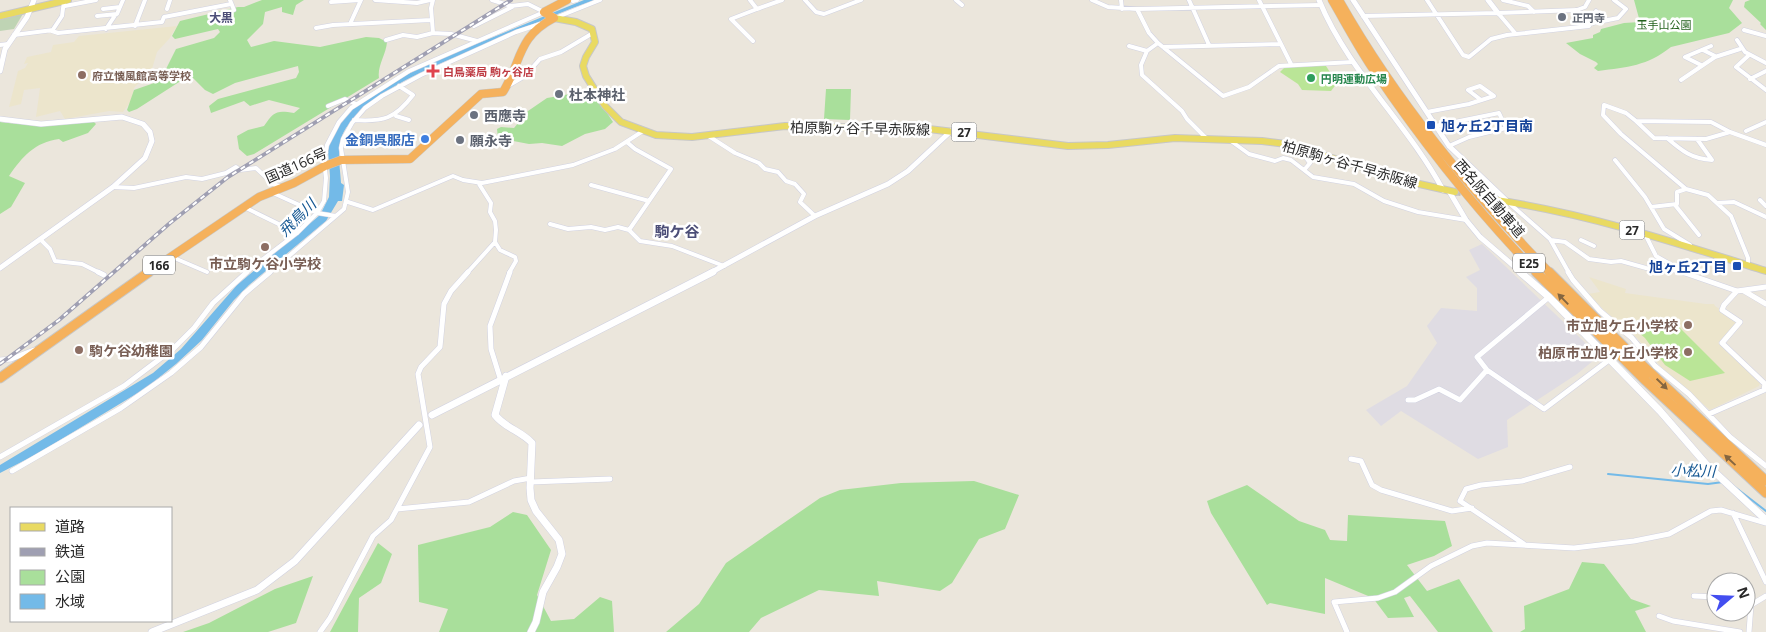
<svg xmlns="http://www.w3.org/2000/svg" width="1766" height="632" font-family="'Open Sans','Noto Sans JP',sans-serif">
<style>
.industrial{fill:#dfdce3}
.education{fill:#ece5cc}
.green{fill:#a9df9b}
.cemetery{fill:#bfd4b4}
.pitch{fill:#bae597}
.water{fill:#73bae8}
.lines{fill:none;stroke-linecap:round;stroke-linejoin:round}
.stream{stroke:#73bae8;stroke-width:2}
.primary-tunnel{stroke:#c4c0b8;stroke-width:6;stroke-dasharray:6 3;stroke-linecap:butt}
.street-far1-casing{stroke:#d1d2e1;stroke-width:5}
.street-casing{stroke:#d1d2e1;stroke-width:6}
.secondary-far1-casing{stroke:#d1d2e1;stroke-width:6}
.secondary-casing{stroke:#d1d2e1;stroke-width:8}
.primary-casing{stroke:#c7c7c7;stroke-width:8}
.highway-far1-casing{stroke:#c7c7c7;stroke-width:9}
.highway-casing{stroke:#c7c7c7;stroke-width:11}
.street-far1{stroke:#fff;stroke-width:4}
.street{stroke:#fff;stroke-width:5}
.secondary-far1{stroke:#fff;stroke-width:5}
.secondary{stroke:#fff;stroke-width:7}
.primary{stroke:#e9da62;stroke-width:6}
.highway-far1{stroke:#f5b15c;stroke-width:8}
.highway{stroke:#f5b15c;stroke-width:9}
.rail-casing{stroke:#9f9fb2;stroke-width:4}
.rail{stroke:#fff;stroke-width:2;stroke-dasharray:5;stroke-linecap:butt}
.oneway{fill:#856640}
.worship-dot{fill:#6b7280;stroke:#fff;stroke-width:2}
.health-dot{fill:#e0444e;stroke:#fff;stroke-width:2}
.education-dot{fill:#8d6e63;stroke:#fff;stroke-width:2}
.leisure-dot{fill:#2e9e5b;stroke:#fff;stroke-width:2}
.transit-dot{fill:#1a4fb4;stroke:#fff;stroke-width:2}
.shop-dot{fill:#3f7fe0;stroke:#fff;stroke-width:2}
.labels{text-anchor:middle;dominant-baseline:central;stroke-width:5;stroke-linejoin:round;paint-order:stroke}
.far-worship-label{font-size:11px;font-weight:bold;fill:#5b616d;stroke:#fff;text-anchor:start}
.far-park-label{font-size:11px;fill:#23621d;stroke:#fff}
.far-health-label{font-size:11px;font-weight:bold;fill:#be3a42;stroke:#fff;text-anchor:start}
.far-education-label{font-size:11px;font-weight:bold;fill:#785e54;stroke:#fff;text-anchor:start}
.far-leisure-label{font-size:11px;font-weight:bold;fill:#27864d;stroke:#fff;text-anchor:start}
.far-neighbourhood-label{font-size:12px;font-weight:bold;fill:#4c4e77;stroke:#fff}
.shield{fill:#fff;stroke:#696969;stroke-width:1}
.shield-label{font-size:12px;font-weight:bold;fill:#292929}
.worship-label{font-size:14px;font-weight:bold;fill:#5b616d;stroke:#fff;text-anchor:start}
.transit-label{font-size:14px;font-weight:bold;fill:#164399;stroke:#fff;text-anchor:start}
.street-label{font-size:14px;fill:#292929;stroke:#fff}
.shop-label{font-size:14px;font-weight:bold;fill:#366cbe;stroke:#fff;text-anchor:end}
.education-label{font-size:14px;font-weight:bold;fill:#785e54;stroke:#fff;text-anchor:end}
.water-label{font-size:15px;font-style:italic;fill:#145792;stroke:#fff}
.neighbourhood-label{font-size:15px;font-weight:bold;fill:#4c4e77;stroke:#fff}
</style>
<rect width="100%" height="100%" fill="#ebe6dc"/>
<path class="industrial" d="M1482,244L1599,356L1577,374L1507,420L1508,447L1478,459L1401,411L1381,426L1366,410L1407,386L1437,343L1427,326L1441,308L1477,311V288L1466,277L1480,270L1469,250Z"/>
<path class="education" d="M177,26L169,39L157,52L152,69L134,88L131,101L123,112L109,111L65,119L60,111L36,117L40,88L24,90L21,104L9,107L18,71L25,68L28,63L24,64L27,57L51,52L53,45L74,42L79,36Z
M1589,277L1626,289L1625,293L1706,304H1714L1715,306L1735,319L1736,323L1718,343L1760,383L1759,386L1710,410L1662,368L1637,338L1604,310L1588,294L1600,292Z"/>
<path class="green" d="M262,0H304L296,5L293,15L282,12V7L265,12L263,24L247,40L251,47L274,41L320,47L366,37L379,38L387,42C386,55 377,66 379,78L254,154L247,156L239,149L237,136L248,130L264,126C274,111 277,110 294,113L300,108L269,100L250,106L244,101L211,113L209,106L218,99L296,78L299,72L298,66L235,83L213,94L205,90L190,75L137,109L129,112L127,110L134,90L160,81L176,49L214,38L220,32L218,29L175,39L172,36L180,21L238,7H244Z
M1634,0H1733L1729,8L1742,23L1729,33L1671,47C1647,66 1628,67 1598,71L1594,68L1598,64L1596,62L1580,54L1566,43L1593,38V35L1600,32L1601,29L1624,23L1640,22Z
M1750,0H1766V30L1760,24L1761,23L1744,7L1745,2Z
M826,89H851L850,120L824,119Z
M576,93L597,98L613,122L605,129L585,134L562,146L542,143L529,144L498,138L497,129L501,127L514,128L528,111L547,98Z
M93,121L96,124L88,133L63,142L59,139C35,142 22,157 9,176L25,183L11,207L0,214V122C32,126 61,126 93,121Z
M974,481L1019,495L1005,529L979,539L952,583L940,591L877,581L879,596L819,590L761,618L749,632H666L699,604L726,563L820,498L840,490L901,483Z
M1247,485L1299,521L1325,530L1330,540L1347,541L1348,515L1445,521L1452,546L1434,556L1407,565L1427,591L1459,579L1493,632H1438L1410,596L1404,598L1414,617L1388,618L1373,598L1325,578V614L1270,603L1267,605L1211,513L1207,501Z
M513,512L527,515L551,550L537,595L551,621L574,619L600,597L612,601L614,632H439L448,609L419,602L418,545L490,527Z
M378,543L392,554L381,583L359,598L358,632H330Z
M1582,562L1604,564L1631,599L1651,606L1635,611L1646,632H1520L1525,629L1524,606L1569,589Z
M313,576L296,623L268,632H183L209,623L275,589Z"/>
<path class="cemetery" d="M24,12L14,29L0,31V17Z"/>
<path class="pitch" d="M1297,66H1326L1337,83L1331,91L1302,90L1298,84L1280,72L1284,68Z
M1655,321L1678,326L1725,373L1690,381L1665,365L1645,338L1631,326Z"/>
<path class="water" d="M584,0H595C562,11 529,26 496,40C451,60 375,85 346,128C335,145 340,164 341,183L344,185L342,201H338L326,221L249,285L234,300L202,340L176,364L146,388L37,454L0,473V465L153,373L181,349L237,285L320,215L329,197L330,176L328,150L331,138L339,124L356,106L402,77L432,62Z"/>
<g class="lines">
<path class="stream" d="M1608,474L1708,484L1723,482
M1727,481L1766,511"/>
<path class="primary-tunnel" d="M1455,192L1496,200"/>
<g class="street-far1-casing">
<path id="street-far1" d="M230,0L234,10
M375,0L417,3L430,0
M492,0L511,6L528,4L544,12
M750,0L757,9L782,0
M805,0L816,12L824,14L861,0
M956,0L962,5
M1092,0L1108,7L1137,9L1321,5
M1121,0L1122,9
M1189,0L1209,45
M1259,0L1291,64
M1427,0L1463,55L1469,57L1491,39L1507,35L1589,26L1576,10
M1503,0L1528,6L1534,12
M64,1L62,16L52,31L58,33L162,22L164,17L231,4
M573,1L577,0
M331,2L360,0
M65,6L96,0
M103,9L120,7
M167,9L170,0
M1137,9L1149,33L1158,43L1223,96L1249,87L1279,66L1353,62
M1596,11L1606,20
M97,16L117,14L123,0
M1363,16L1498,13
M555,18L600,0
M350,24L361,0
M1588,24L1618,18L1626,9L1614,0
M135,26L145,0
M474,26L512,7
M316,28L333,25L431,20
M106,29L116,14
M1744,30L1766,36
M433,33L451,34L477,41
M1515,33L1498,13L1577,10L1585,7L1589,0
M14,35L53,30
M386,40L403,35L417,37L433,33L431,8L433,0
M1737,40L1745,52L1766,63
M753,41L731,19L757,9
M0,45L8,44
M1129,46L1147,51L1158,43
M1163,47L1281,44
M1703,50L1715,56
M1147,51L1141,65L1142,75L1182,111L1187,119L1207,139
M1748,56L1736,67L1766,90
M1701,65L1685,57L1711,46
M1750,79L1766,71
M1681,80L1715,57L1740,49
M508,86L525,76L540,59L561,52L593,33
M328,106L345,99L356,104
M1427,112L1469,104L1494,96L1480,86L1468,90L1481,100
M396,116L409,120
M354,120C383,122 395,119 413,95L399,86
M1636,121L1626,113L1604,105L1603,115L1621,134L1686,189L1708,195L1731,216L1748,258V266
M1636,121L1711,122L1730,132L1706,139L1654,138Z
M1435,126L1499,113L1506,128L1469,137L1449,146
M1746,131L1766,122
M1730,132L1766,145
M707,135L735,153L759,163L765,169L778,172L786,181L795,184L804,194L800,202L815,216
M1667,138C1682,151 1692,159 1712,160L1697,139
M1231,141L1249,154L1275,161L1283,158L1291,160L1313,177L1354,184L1384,201L1418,212L1466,220
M628,143L635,149L671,169L629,230
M1299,148L1310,163L1305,169
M1615,160L1645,197L1664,229L1690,245
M591,185L649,201
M113,187L134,188L186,177L202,179L226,173L236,167L240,170L256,168L273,184L282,187
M273,193L317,213L336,216
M1760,200L1766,206
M348,202L373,210L453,176L463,180L482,183L573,165L615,149L643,131
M1509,203L1550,239L1569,273
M1717,203L1734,202L1766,217
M1675,205L1699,235
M244,207L297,233
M1651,207L1677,204V192L1686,189
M550,224L568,229L591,227L605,230L618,227L629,230L640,241L672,246L724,266
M1645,234L1656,256L1686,273
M41,240L50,249L55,261L82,264L100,273
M1551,240L1565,242L1589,259L1611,262L1621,261L1646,268L1679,271
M1581,240L1594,246
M495,242L500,250L515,257L516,261L509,273
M172,257L207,272
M245,273L297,233L317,213L324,201L326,178L324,162L327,145L339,122L351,108L409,71L544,12
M269,273L344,209L348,192L341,148L343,139L352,123L365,108L382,96L421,75L516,32L540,24
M467,273L495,242L496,230L495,221L490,212L491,203L479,184"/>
</g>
<g class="street-casing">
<path id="street" d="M98,272L104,275
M1568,272L1573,280L1600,311L1632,338L1655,366L1689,394L1730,437L1766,466
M1682,272L1737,291L1766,287
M1744,291L1766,304
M1549,297L1477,357L1487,370L1544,409L1609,360
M0,360L11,359L34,350
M500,378L491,349L490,326L510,272
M1408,400H1415L1439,389L1460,400L1487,370
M1709,414L1764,390L1765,384L1722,343L1740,322L1722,310L1724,305L1737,291
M0,457L124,386L173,349L194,328L213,303L247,272
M1351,459L1361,461L1372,485L1381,490L1452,511L1472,508
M12,471L121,408L171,373L201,347L244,294L270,272
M531,482L610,479
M397,509L469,502L514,481L531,478
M1733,513L1766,582
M1524,544L1460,501L1466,489L1481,485L1522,481L1570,467
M1694,596L1716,597
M1659,616L1673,621L1740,632
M320,632L330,618L373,536L391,520L430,447L418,374L421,367L440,347L444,304L451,291L468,272
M1347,632L1334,602L1378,598L1395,592L1431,566L1472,546L1487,543L1574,548L1634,541L1669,534L1711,511L1721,510L1766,523
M1749,632L1751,605L1766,596"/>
</g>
<g class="secondary-far1-casing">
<path id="secondary-far1" d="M1319,0C1348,71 1407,123 1443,190
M1353,0L1449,146L1508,202
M1488,0L1498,13
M0,71L5,49L27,17L34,0
M0,119L41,124L122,117L143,124L150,132L152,141L145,158L113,187L0,268
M1449,191L1466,220L1480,237L1522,273
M710,273L815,216L888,184L908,171L951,131"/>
</g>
<g class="secondary-casing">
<path id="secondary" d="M1520,272L1549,297L1660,411L1706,464L1766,520
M506,376L495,415C505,428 521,431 532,443L530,488L531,500L536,511L559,540L562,554L557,567L543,592L536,622L531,632
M432,415L713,272
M152,632L257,590L295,561L419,425"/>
</g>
<g class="primary-casing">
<path id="primary" d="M0,16L68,0
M554,18L576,22L592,29L595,42L586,57L583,66L586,76L605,106L621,122L656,135L692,137L785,126L929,129L1068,146L1108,145L1175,138L1262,141L1286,144L1415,183L1455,192
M1496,200C1589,214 1677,243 1766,271"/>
</g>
<g class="highway-far1-casing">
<path id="highway-far1" d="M1332,0C1346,24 1359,49 1375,72C1423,143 1477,211 1537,273
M1339,0C1396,101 1470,190 1550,273
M554,18L544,12L567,0
M147,273L259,197L294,183L325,166L341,160L410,159L481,94L503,92C522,61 517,37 554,18"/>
</g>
<g class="highway-casing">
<path id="highway" d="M1536,272L1646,381L1766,493
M1549,272L1639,362L1766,481
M0,378L149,272"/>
</g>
<use href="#street-far1" class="street-far1"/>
<use href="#street" class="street"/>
<use href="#secondary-far1" class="secondary-far1"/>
<use href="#secondary" class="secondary"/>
<use href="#primary" class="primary"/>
<use href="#highway-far1" class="highway-far1"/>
<use href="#highway" class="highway"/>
<g class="rail-casing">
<path id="rail" d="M0,364L59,320L170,223L228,177L511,0"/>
</g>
<use href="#rail" class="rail"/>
</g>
<defs><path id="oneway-solid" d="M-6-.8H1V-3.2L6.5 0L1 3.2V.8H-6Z" transform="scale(1.25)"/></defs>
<g class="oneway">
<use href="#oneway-solid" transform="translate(1563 299) rotate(-134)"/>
<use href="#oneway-solid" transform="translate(1662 384) rotate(44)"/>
<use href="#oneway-solid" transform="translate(1730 460) rotate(-137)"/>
</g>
<g class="worship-dot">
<circle cx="1562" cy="17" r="5"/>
<circle cx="559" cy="94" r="5"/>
<circle cx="474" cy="115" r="5"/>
<circle cx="460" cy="140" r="5"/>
</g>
<path class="health-dot" d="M430.5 63.5h5v5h5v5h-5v5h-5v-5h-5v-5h5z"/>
<g class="education-dot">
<circle cx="82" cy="75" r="5"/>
<circle cx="265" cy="247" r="5"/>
<circle cx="1688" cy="325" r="5"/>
<circle cx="79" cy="350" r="5"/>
<circle cx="1688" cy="352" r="5"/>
</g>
<circle class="leisure-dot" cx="1311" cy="78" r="5"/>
<g class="transit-dot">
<rect x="1426" y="120" width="10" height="10" rx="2.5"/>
<rect x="1732" y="261" width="10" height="10" rx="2.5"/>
</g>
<circle class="shop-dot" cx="425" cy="139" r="5"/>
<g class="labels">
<g class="far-worship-label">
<text x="1572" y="17">正円寺</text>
</g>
<g class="far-park-label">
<text x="1664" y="24">玉手山公園</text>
</g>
<g class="far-health-label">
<text x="443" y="71">白鳥薬局 駒ヶ谷店</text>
</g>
<g class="far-education-label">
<text x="92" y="75">府立懐風館高等学校</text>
</g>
<g class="far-leisure-label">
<text x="1321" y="78">円明運動広場</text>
</g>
<g class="far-neighbourhood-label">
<text x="221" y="17">大黒</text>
</g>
<g class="shield">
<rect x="951.5" y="122.5" width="25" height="19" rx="4"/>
<rect x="1619.5" y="220.5" width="25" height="19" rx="4"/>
<rect x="1513" y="253.5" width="32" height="19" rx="4"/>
<rect x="143" y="255.5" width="32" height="19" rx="4"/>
</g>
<g class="shield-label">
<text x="964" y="132">27</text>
<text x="1632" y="230">27</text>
<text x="1529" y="263">E25</text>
<text x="159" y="265">166</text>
</g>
<g class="worship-label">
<text x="569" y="94">杜本神社</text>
<text x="484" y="115">西應寺</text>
<text x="470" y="140">願永寺</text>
</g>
<g class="transit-label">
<text x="1441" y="125">旭ヶ丘2丁目南</text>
<text x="1727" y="266" text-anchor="end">旭ヶ丘2丁目</text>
</g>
<g class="street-label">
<text transform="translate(860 128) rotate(1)">柏原駒ヶ谷千早赤阪線</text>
<text transform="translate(1350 164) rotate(16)">柏原駒ヶ谷千早赤阪線</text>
<text transform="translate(296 165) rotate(-24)">国道166号</text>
<text transform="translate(1490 198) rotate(49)">西名阪自動車道</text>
</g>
<g class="shop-label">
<text x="415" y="139">金銅呉服店</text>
</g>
<g class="education-label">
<text x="265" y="263" text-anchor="middle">市立駒ケ谷小学校</text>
<text x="1678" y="325">市立旭ケ丘小学校</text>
<text x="89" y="350" text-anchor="start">駒ケ谷幼稚園</text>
<text x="1678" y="352">柏原市立旭ヶ丘小学校</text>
</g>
<g class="water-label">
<text transform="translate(297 217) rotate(-45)">飛鳥川</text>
<text transform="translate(1693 470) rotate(2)">小松川</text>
</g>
<g class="neighbourhood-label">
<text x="677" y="231">駒ケ谷</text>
</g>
</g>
<rect x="10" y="507" width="162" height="115" fill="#ffffff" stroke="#a9a9a9"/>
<rect x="20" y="523" width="25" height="8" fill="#e9da62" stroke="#a9a9a9"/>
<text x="55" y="532" font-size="15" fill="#292929">道路</text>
<rect x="20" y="548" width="25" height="8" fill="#9f9fb2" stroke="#a9a9a9"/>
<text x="55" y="557" font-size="15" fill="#292929">鉄道</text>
<rect x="20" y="570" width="25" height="15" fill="#a9df9b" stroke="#a9a9a9"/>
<text x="55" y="582" font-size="15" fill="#292929">公園</text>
<rect x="20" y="594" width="25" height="15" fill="#73bae8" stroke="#a9a9a9"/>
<text x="55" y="607" font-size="15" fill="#292929">水域</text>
<g transform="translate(1731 597) rotate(71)"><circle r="24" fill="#ffffff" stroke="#a9a9a9"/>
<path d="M0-4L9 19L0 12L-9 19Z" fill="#434ef0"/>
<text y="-8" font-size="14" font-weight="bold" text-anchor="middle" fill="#292929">N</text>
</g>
</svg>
